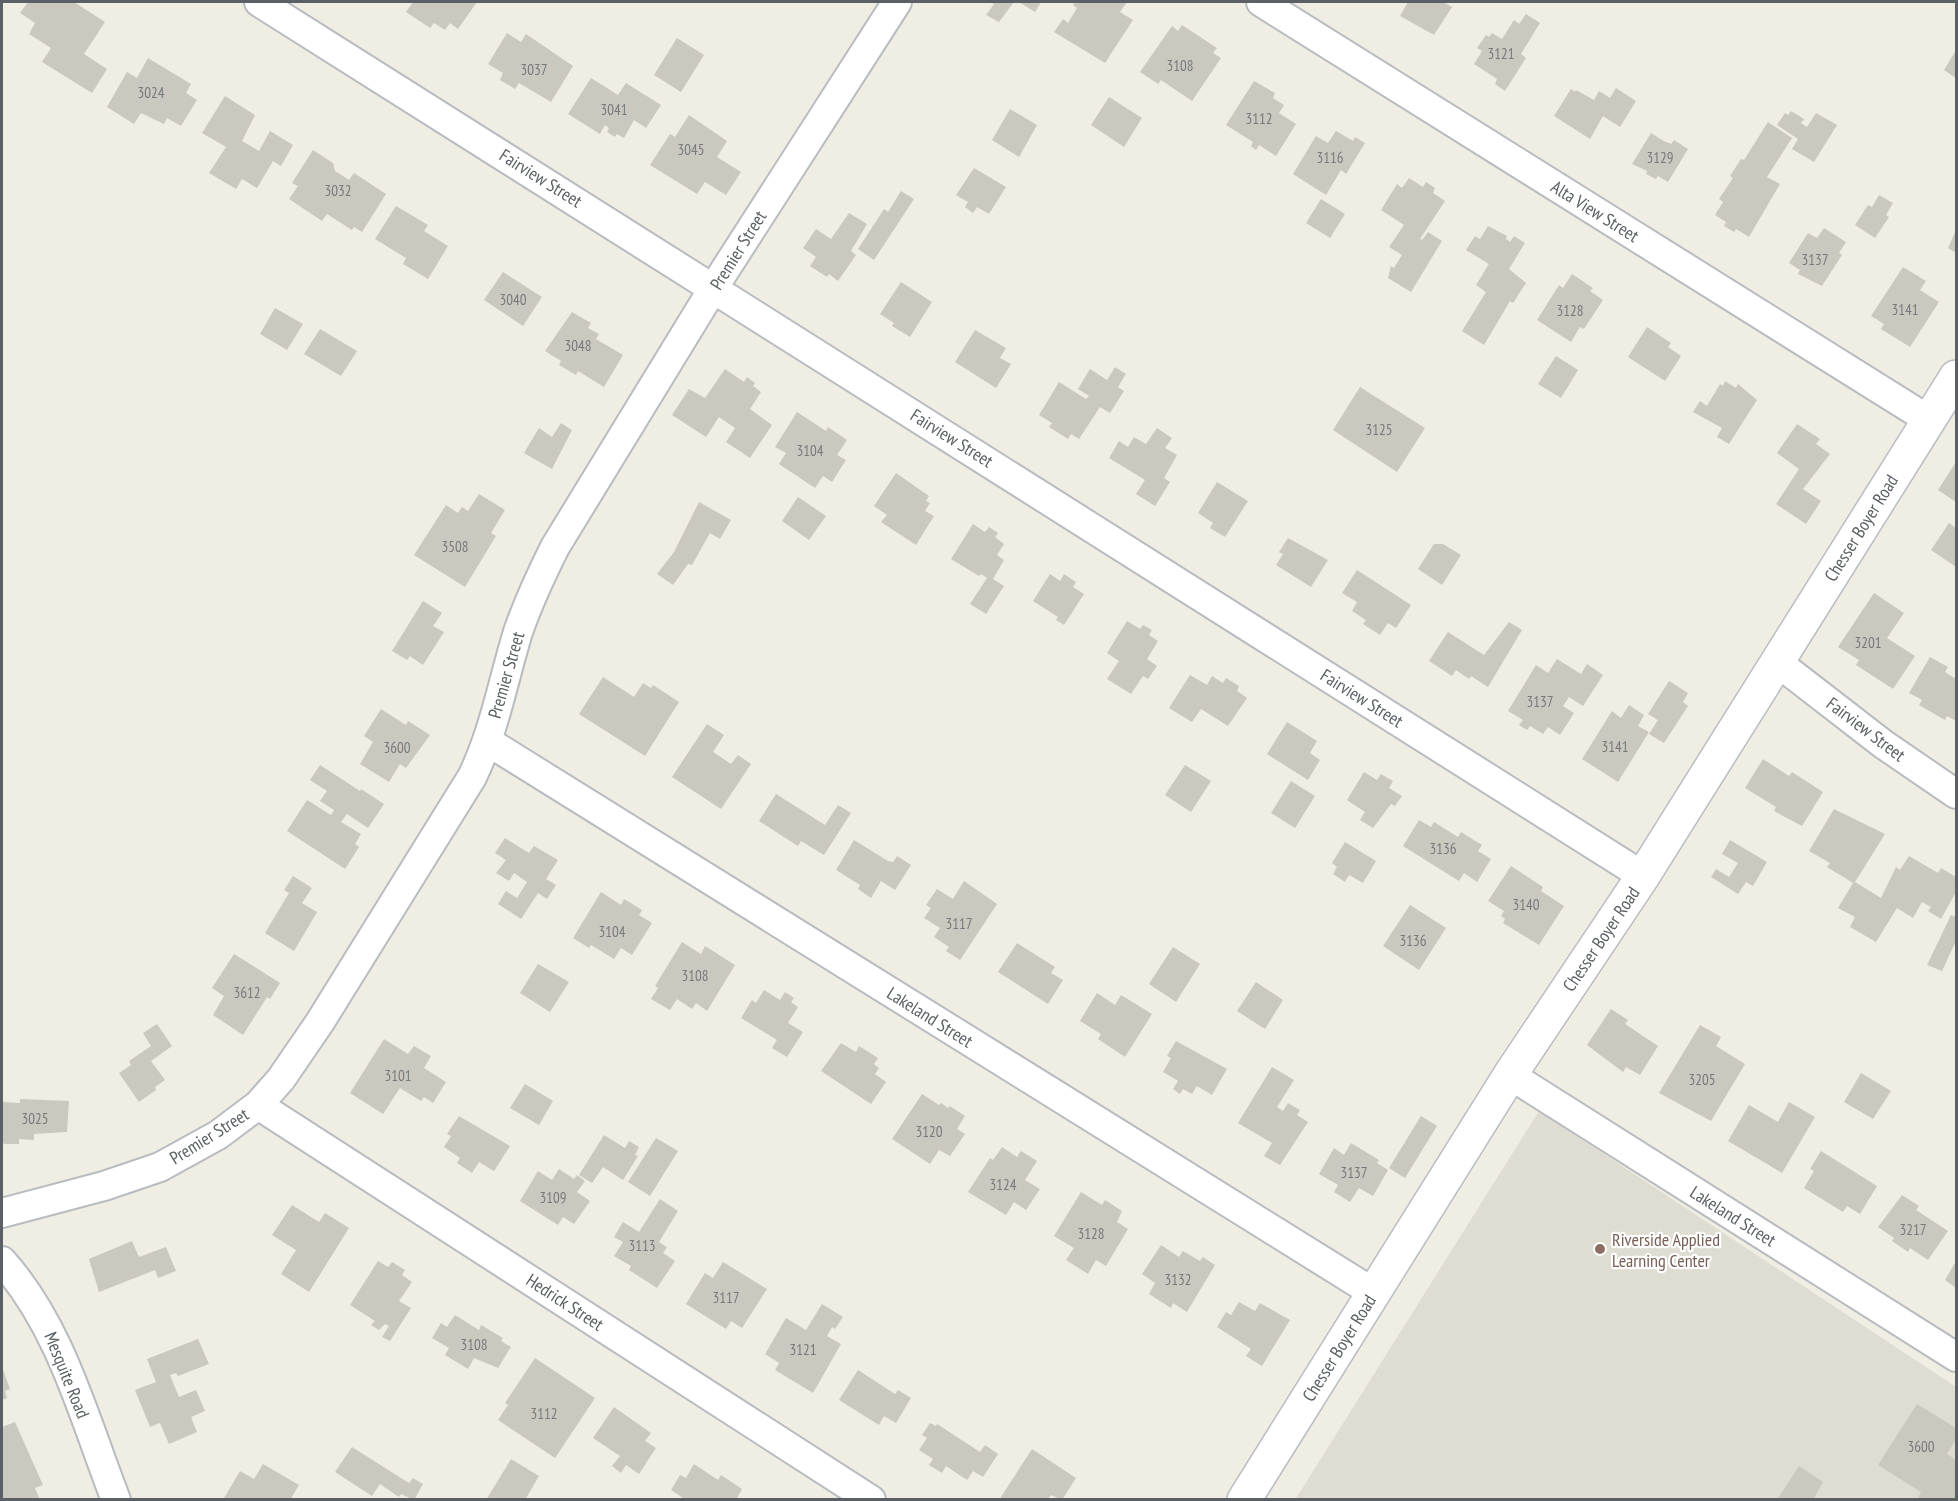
<svg xmlns="http://www.w3.org/2000/svg" width="1958" height="1501" font-family="'PT Sans Narrow',sans-serif">
<style>
.education{fill:#dfdcd2}
.building{fill:#cbc8c0}
.lines{fill:none;stroke-linecap:round;stroke-linejoin:round}
.street-casing{stroke:#b8bcc1;stroke-width:32}
.secondary-casing{stroke:#b9bdc3;stroke-width:36}
.street{stroke:#fff;stroke-width:28}
.secondary{stroke:#fff;stroke-width:33}
.education-dot{fill:#8d6e63;stroke:#fff;stroke-width:2}
.labels{text-anchor:middle;dominant-baseline:central;stroke-width:4.5;stroke-linejoin:round;paint-order:stroke}
.number-label{font-size:15px;fill:#777a7c}
.street-label{font-size:18px;fill:#5b6066;stroke:#fff}
.education-label{font-size:18px;fill:#785e54;stroke:#fff;text-anchor:start}
</style>
<rect width="100%" height="100%" fill="#f0ede3"/>
<path class="education" d="M1539,1111L1956,1387V1499L1295,1500Z"/>
<path class="building" d="M28,2H74L105,22L84,54L107,69L92,93L42,62L51,48L29,34L35,23L20,13Z
M413,2H477L458,29L450,23L445,30L434,23L430,28L406,12Z
M989,2H1014L999,22L986,15L994,4Z
M1019,2H1041L1035,12Z
M1075,2H1127L1120,12L1133,20L1105,63L1054,32L1063,19L1068,23L1077,8L1073,5Z
M1408,2H1443L1452,7L1434,35L1400,16Z
M1526,14L1540,23L1521,54L1526,58L1505,91L1495,84L1497,79L1474,64L1482,51L1477,48L1486,35L1489,37L1492,33L1502,39L1514,20L1519,24Z
M1182,25L1217,48L1213,53L1221,58L1192,101L1161,80L1158,84L1140,72L1172,26L1178,31Z
M507,33L521,42L526,34L573,66L551,102L519,83L515,89L500,80L503,73L488,64Z
M677,38L704,55L681,92L654,75Z
M1956,50V78L1944,70Z
M148,58L191,84L186,93L197,100L181,126L167,118L164,124L141,113L134,124L107,107L127,72L137,78Z
M591,78L618,95L626,83L661,105L646,128L634,120L624,138L617,134L615,137L607,132L609,128L605,125L600,134L568,114Z
M1254,81L1275,93L1273,98L1284,105L1279,113L1296,124L1276,156L1259,145L1256,150L1251,146L1253,142L1226,125Z
M1616,88L1636,101L1620,127L1603,116L1590,139L1554,116L1571,89L1575,92L1576,90L1594,100L1599,91L1610,98Z
M225,96L255,115L242,141L259,151L270,131L293,145L281,166L273,161L257,188L242,179L236,189L209,173L226,147L202,133Z
M1109,97L1142,118L1124,147L1091,125Z
M1010,109L1037,125L1019,157L992,140Z
M1791,111L1804,119L1801,123L1807,127L1816,113L1837,125L1814,162L1792,149L1798,139L1777,125L1785,113L1788,115Z
M689,115L727,141L717,157L741,172L726,195L705,182L697,194L650,165L670,134L675,137Z
M1768,122L1792,138L1767,177L1780,184L1749,237L1736,229L1734,232L1724,226L1726,222L1715,215L1723,202L1719,199L1733,178L1730,176L1741,159L1744,160Z
M1336,131L1353,141L1355,137L1365,143L1346,174L1341,170L1326,195L1293,174L1316,136L1328,143Z
M1651,133L1664,141L1671,144L1674,140L1688,149L1668,182L1658,176L1656,179L1646,174L1647,171L1632,164Z
M313,150L333,163L335,171L349,180L354,173L386,194L362,232L354,227L352,230L327,214L322,221L289,199L298,186L292,183Z
M974,168L1006,187L989,214L977,207L973,213L965,207L968,202L956,195Z
M1409,178L1423,187L1426,182L1435,188L1433,193L1445,201L1420,239L1422,240L1428,232L1442,241L1411,292L1388,278L1391,266L1394,268L1402,255L1389,247L1404,225L1381,210L1397,184L1402,188Z
M901,191L914,199L874,260L858,249L884,209L888,212Z
M1879,195L1893,203L1886,215L1889,217L1875,238L1855,225L1868,205L1872,207Z
M1321,199L1345,214L1330,238L1306,223Z
M396,206L428,225L424,231L448,246L428,279L403,264L406,258L375,239Z
M849,213L867,224L851,251L856,255L838,281L829,274L827,277L810,266L816,257L803,248L816,229L831,239Z
M1488,226L1507,236L1506,239L1510,242L1514,236L1525,243L1509,269L1526,283L1513,303L1510,301L1484,345L1462,331L1486,292L1476,285L1489,264L1466,250L1475,236L1480,239Z
M1824,228L1846,242L1839,253L1842,255L1822,286L1798,274L1800,270L1789,263L1808,233L1817,238Z
M1956,230V253L1948,248Z
M1903,267L1926,281L1920,290L1939,302L1910,347L1881,329L1884,324L1871,316Z
M503,272L542,297L523,326L484,300Z
M1572,274L1593,288L1590,291L1603,300L1584,329L1580,327L1571,342L1537,320L1559,285L1563,288Z
M901,282L932,302L910,337L892,326L894,323L880,314Z
M275,308L303,324L287,350L260,334Z
M572,312L591,323L588,328L599,334L596,339L623,355L604,387L578,371L576,375L559,365L561,361L545,351Z
M1647,327L1671,343L1668,347L1681,356L1665,381L1628,357Z
M320,329L357,351L341,376L304,354Z
M975,330L1006,348L1000,358L1011,364L996,388L955,362Z
M1556,356L1578,370L1561,398L1538,384Z
M1115,367L1126,374L1118,387L1124,391L1110,413L1100,407L1079,439L1071,434L1068,439L1049,427L1052,423L1039,415L1059,382L1086,399L1089,396L1078,389L1090,369L1107,380Z
M725,369L744,382L747,377L755,383L753,386L761,392L750,409L772,425L750,458L726,442L735,428L719,417L706,437L672,415L689,389L705,398Z
M1725,381L1736,388L1738,384L1757,400L1729,444L1717,437L1722,428L1693,412L1700,401L1707,406L1720,384L1723,386Z
M1360,387L1425,428L1397,472L1333,430Z
M797,412L826,431L828,427L847,440L837,455L846,460L832,482L823,476L815,488L779,464L786,453L775,447Z
M561,423L572,430L552,469L524,453L539,428L552,437Z
M1797,424L1820,439L1816,444L1830,454L1803,489L1821,501L1806,524L1776,504L1799,469L1777,453Z
M1157,428L1172,438L1165,448L1177,455L1164,478L1170,482L1155,506L1136,494L1145,480L1109,458L1119,441L1128,447L1134,437L1146,444Z
M1956,462V502L1938,490Z
M896,473L929,496L926,501L930,503L925,511L934,516L916,545L881,522L887,515L874,506Z
M1217,482L1248,501L1225,537L1210,528L1213,523L1198,513Z
M479,494L505,510L491,533L496,536L465,587L414,555L446,505L458,513L462,507L468,511Z
M798,497L826,516L809,540L782,521Z
M699,502L731,520L720,539L710,533L692,565L688,564L673,585L657,574L674,552Z
M1949,523L1956,528V567L1931,550Z
M973,524L985,532L989,527L998,533L995,537L1004,544L997,555L1004,560L993,579L1004,586L986,614L970,604L987,578L981,574L979,576L951,559Z
M1288,538L1328,560L1311,587L1276,565L1283,554L1279,552Z
M1434,544H1443L1461,555L1442,585L1418,569Z
M1357,570L1411,605L1396,628L1388,623L1380,635L1363,624L1366,620L1352,611L1357,602L1342,593Z
M1050,574L1060,581L1064,574L1076,582L1073,587L1084,594L1064,625L1056,620L1058,617L1033,601Z
M1874,593L1904,613L1887,638L1915,656L1893,689L1856,665L1859,660L1838,647Z
M423,601L442,613L433,626L444,632L423,665L410,656L407,660L392,651Z
M1127,621L1140,629L1143,625L1152,630L1149,635L1158,641L1147,659L1157,666L1148,679L1143,676L1131,694L1107,679L1119,661L1107,653Z
M1509,622L1522,630L1488,687L1471,676L1469,679L1456,670L1452,676L1429,661L1448,632L1484,655Z
M1930,657L1948,667L1945,672L1956,679V721L1947,716L1945,720L1919,705L1922,700L1909,693Z
M1557,659L1581,674L1587,664L1603,675L1583,706L1569,697L1563,706L1574,713L1560,735L1548,727L1543,734L1530,726L1527,730L1519,725L1523,720L1508,711L1536,665L1548,673Z
M1190,675L1207,685L1212,676L1223,683L1226,678L1239,686L1237,691L1247,698L1228,726L1201,709L1192,722L1169,708Z
M603,677L634,697L643,683L651,688L653,685L679,702L645,756L579,714Z
M1669,681L1688,693L1683,702L1688,706L1664,743L1649,734L1658,720L1648,714Z
M1629,705L1644,715L1638,726L1649,732L1618,782L1582,759L1612,711L1621,718Z
M381,709L406,725L408,721L430,735L406,768L400,764L389,782L360,764L373,742L364,736Z
M1287,722L1317,741L1310,753L1320,760L1308,780L1267,754Z
M707,724L724,735L713,752L731,764L738,755L751,764L721,809L672,777Z
M1763,759L1789,776L1792,772L1823,792L1802,826L1774,811L1776,807L1745,788Z
M320,765L360,791L361,789L384,804L368,828L347,814L341,822L361,834L355,844L359,847L345,869L287,831L307,800L331,815L334,810L320,801L327,791L310,780Z
M1185,765L1211,781L1191,812L1165,795Z
M1364,772L1377,780L1381,774L1393,781L1389,788L1402,796L1395,806L1391,804L1373,828L1360,820L1365,812L1347,800Z
M1291,781L1315,796L1295,828L1271,813Z
M776,794L825,825L838,805L851,813L824,855L801,841L798,846L759,821Z
M1834,809L1885,834L1855,882L1881,898L1896,867L1900,870L1909,856L1938,873L1941,868L1956,877V892L1941,919L1928,911L1931,907L1922,902L1913,918L1897,908L1876,942L1850,927L1855,917L1838,908L1853,883L1827,867L1830,863L1809,851Z
M1419,820L1431,827L1434,822L1458,837L1461,832L1482,845L1478,851L1491,859L1477,882L1464,873L1459,881L1403,846Z
M505,838L529,853L534,846L558,860L546,879L556,885L547,899L538,893L521,919L498,904L506,891L517,898L527,882L514,873L509,881L496,873L506,860L495,853Z
M854,840L888,861L893,862L897,856L911,865L895,890L881,881L871,898L858,889L860,885L836,870Z
M1730,840L1767,862L1753,886L1746,882L1738,894L1711,877L1716,869L1729,877L1738,863L1722,854Z
M1345,842L1376,861L1363,883L1349,875L1345,882L1333,874L1337,867L1332,863Z
M1511,866L1543,887L1541,891L1564,906L1539,945L1503,923L1505,919L1501,916L1504,911L1488,901Z
M293,876L312,888L302,903L317,912L294,951L265,933L289,893L284,890Z
M964,881L997,904L960,960L946,951L949,947L934,937L940,928L924,918L931,908L926,905L937,889L953,899Z
M601,892L621,905L624,899L642,910L639,915L652,923L632,955L621,948L614,959L591,945L589,948L573,938Z
M1410,905L1446,928L1419,970L1383,946Z
M1951,915L1956,917V941L1942,971L1927,965Z
M682,942L701,954L705,946L735,965L707,1011L696,1003L692,1009L677,999L670,1010L651,999L658,988L655,986Z
M1017,943L1055,967L1051,973L1063,980L1048,1004L998,972Z
M1173,947L1200,964L1176,1002L1149,984Z
M234,954L280,983L270,999L267,997L243,1035L213,1015L224,996L212,988Z
M538,964L569,982L550,1012L520,993Z
M1256,982L1283,1000L1265,1029L1237,1011Z
M764,990L780,1000L785,992L794,998L791,1002L798,1007L788,1023L803,1032L787,1057L772,1048L777,1040L741,1018L752,1000L756,1003Z
M1097,993L1115,1005L1121,995L1152,1014L1125,1057L1098,1039L1101,1034L1080,1021Z
M1611,1009L1628,1020L1625,1024L1658,1046L1640,1075L1626,1067L1623,1072L1587,1045Z
M157,1024L172,1046L151,1061L165,1080L155,1087L156,1090L139,1102L119,1073L131,1065L129,1061L151,1046L143,1033Z
M1700,1025L1721,1037L1716,1046L1745,1064L1711,1121L1659,1093Z
M384,1039L408,1054L414,1046L431,1056L424,1068L446,1082L433,1103L424,1097L421,1101L400,1088L383,1114L350,1093Z
M1176,1041L1227,1069L1212,1095L1197,1086L1192,1094L1183,1089L1180,1094L1173,1089L1178,1081L1163,1072L1171,1058L1167,1056Z
M841,1043L856,1052L859,1046L878,1058L874,1064L879,1068L875,1074L886,1082L871,1104L821,1071Z
M1272,1067L1294,1080L1277,1107L1283,1111L1288,1103L1300,1110L1297,1115L1308,1122L1280,1165L1264,1156L1272,1143L1238,1123Z
M1861,1073L1891,1091L1873,1119L1844,1102Z
M525,1084L553,1101L539,1125L510,1108Z
M922,1094L939,1105L941,1103L948,1108L950,1106L965,1116L957,1129L965,1134L950,1156L939,1150L930,1164L892,1139Z
M20,1099L69,1101L67,1132L34,1134V1140L19,1139V1144H4L2,1140V1102L20,1103Z
M1789,1102L1815,1117L1782,1173L1728,1141L1749,1105L1778,1122Z
M459,1116L510,1146L494,1171L479,1162L472,1173L457,1163L460,1158L444,1147L451,1136L447,1134Z
M1421,1116L1437,1126L1405,1178L1389,1168Z
M604,1135L625,1148L629,1141L639,1147L635,1155L638,1156L623,1180L603,1167L592,1183L579,1175Z
M656,1138L678,1151L650,1196L628,1182Z
M1351,1143L1379,1160L1377,1163L1388,1170L1373,1196L1359,1188L1350,1202L1334,1192L1338,1185L1319,1174L1334,1148L1344,1155Z
M1002,1147L1017,1157L1021,1151L1037,1161L1025,1180L1040,1189L1026,1210L1014,1202L1006,1215L968,1192L990,1158L993,1160Z
M1821,1151L1877,1186L1860,1214L1847,1206L1843,1212L1804,1188L1814,1171L1810,1169Z
M559,1169L574,1179L577,1175L585,1181L577,1192L590,1201L574,1224L563,1217L558,1225L520,1201L538,1171L552,1180Z
M1081,1192L1102,1205L1105,1200L1122,1211L1117,1222L1128,1229L1106,1266L1096,1260L1088,1274L1066,1260L1074,1248L1054,1236Z
M1902,1195L1919,1206L1916,1210L1948,1231L1928,1260L1910,1248L1908,1252L1892,1241L1894,1238L1878,1227Z
M660,1199L678,1211L659,1242L667,1247L663,1253L675,1261L657,1288L629,1270L631,1266L614,1256L623,1242L614,1237L623,1222L639,1232Z
M292,1205L319,1222L325,1213L349,1228L309,1292L281,1274L296,1250L272,1235Z
M132,1241L139,1257L166,1247L176,1271L158,1278L155,1270L99,1292L89,1259Z
M1161,1245L1179,1257L1183,1251L1200,1261L1203,1257L1215,1265L1187,1312L1173,1303L1171,1308L1149,1294L1155,1283L1142,1274Z
M378,1261L388,1267L392,1262L405,1270L402,1275L412,1282L399,1301L411,1308L390,1341L382,1337L389,1326L385,1324L379,1330L371,1325L375,1321L350,1305Z
M1956,1261V1288L1945,1280Z
M723,1262L767,1289L742,1328L731,1321L726,1329L686,1304L705,1273L713,1278Z
M1239,1302L1255,1311L1260,1303L1290,1320L1262,1366L1246,1356L1251,1349L1217,1327L1226,1312L1231,1315Z
M822,1304L843,1317L835,1329L832,1327L827,1336L841,1344L813,1393L775,1370L779,1363L765,1354L786,1318L806,1330Z
M455,1315L479,1330L481,1325L503,1338L501,1341L511,1347L498,1368L474,1358L468,1369L445,1355L449,1348L432,1338L441,1323L447,1327Z
M198,1339L209,1364L178,1376L176,1373L170,1375L179,1397L196,1390L205,1411L191,1417L197,1432L169,1444L160,1423L150,1427L135,1390L156,1382L147,1359Z
M535,1358L595,1398L555,1458L498,1420L508,1405L505,1403Z
M2,1367L10,1389L5,1391L7,1398L2,1400Z
M858,1370L895,1394L898,1390L911,1398L896,1423L884,1416L879,1425L839,1400Z
M1917,1404L1956,1428V1439L1947,1454L1956,1460V1500H1917L1921,1492L1878,1465Z
M614,1407L651,1433L645,1441L656,1448L639,1474L626,1465L621,1473L612,1466L620,1456L593,1438Z
M15,1422L43,1485L35,1488L40,1500H2V1427Z
M930,1423L936,1426L937,1424L980,1452L985,1445L998,1454L983,1477L973,1471L967,1480L946,1466L942,1473L929,1465L933,1459L919,1450L927,1438L922,1435Z
M352,1447L409,1483L413,1478L423,1484L414,1500L401,1494L399,1497L380,1484L372,1496L335,1472Z
M1032,1449L1076,1478L1062,1500L1051,1495L1047,1500H999Z
M511,1459L539,1476L525,1500H486Z
M263,1464L299,1485L290,1500H223L240,1471L254,1479Z
M694,1464L718,1480L721,1475L742,1489L736,1500H686L671,1490L680,1475L686,1478Z
M1799,1466L1823,1482L1813,1500H1777Z"/>
<g class="lines">
<g class="street-casing">
<path id="street" d="M259,2L1643,876
M1261,2L1929,420
M1777,662L1883,744L1956,794
M487,741L1374,1293
M1510,1075L1956,1357
M258,1105L871,1500
M2,1213L104,1186L160,1167L218,1135L258,1105L281,1079L320,1022L472,777C494,732 503,681 518,632C528,603 541,575 555,547L714,287L897,2
M2,1261C61,1327 84,1418 116,1500"/>
</g>
<g class="secondary-casing">
<path id="secondary" d="M1244,1500L1510,1075L1643,876L1956,377"/>
</g>
<use href="#street" class="street"/>
<use href="#secondary" class="secondary"/>
</g>
<circle class="education-dot" cx="1600" cy="1249" r="6"/>
<g class="labels">
<g class="number-label">
<text x="1501" y="53">3121</text>
<text x="1180" y="65">3108</text>
<text x="534" y="69">3037</text>
<text x="151" y="92">3024</text>
<text x="614" y="109">3041</text>
<text x="1259" y="118">3112</text>
<text x="691" y="149">3045</text>
<text x="1330" y="157">3116</text>
<text x="1660" y="157">3129</text>
<text x="338" y="190">3032</text>
<text x="1815" y="259">3137</text>
<text x="513" y="299">3040</text>
<text x="1905" y="309">3141</text>
<text x="1570" y="310">3128</text>
<text x="578" y="345">3048</text>
<text x="1379" y="429">3125</text>
<text x="810" y="450">3104</text>
<text x="455" y="546">3508</text>
<text x="1868" y="642">3201</text>
<text x="1540" y="701">3137</text>
<text x="1615" y="746">3141</text>
<text x="397" y="747">3600</text>
<text x="1443" y="848">3136</text>
<text x="1526" y="904">3140</text>
<text x="959" y="923">3117</text>
<text x="612" y="931">3104</text>
<text x="1413" y="940">3136</text>
<text x="695" y="975">3108</text>
<text x="247" y="992">3612</text>
<text x="398" y="1075">3101</text>
<text x="1702" y="1079">3205</text>
<text x="35" y="1118">3025</text>
<text x="929" y="1131">3120</text>
<text x="1354" y="1172">3137</text>
<text x="1003" y="1184">3124</text>
<text x="553" y="1197">3109</text>
<text x="1913" y="1229">3217</text>
<text x="1091" y="1233">3128</text>
<text x="642" y="1245">3113</text>
<text x="1178" y="1279">3132</text>
<text x="726" y="1297">3117</text>
<text x="474" y="1344">3108</text>
<text x="803" y="1349">3121</text>
<text x="544" y="1413">3112</text>
<text x="1921" y="1446">3600</text>
</g>
<g class="street-label">
<text transform="translate(541 178) rotate(32)">Fairview Street</text>
<text transform="translate(1595 211) rotate(32)">Alta View Street</text>
<text transform="translate(738 250) rotate(-58)">Premier Street</text>
<text transform="translate(952 438) rotate(32)">Fairview Street</text>
<text transform="translate(1861 528) rotate(-58)">Chesser Boyer Road</text>
<text transform="translate(506 675) rotate(-74)">Premier Street</text>
<text transform="translate(1362 698) rotate(32)">Fairview Street</text>
<text transform="translate(1866 729) rotate(37)">Fairview Street</text>
<text transform="translate(1601 939) rotate(-56)">Chesser Boyer Road</text>
<text transform="translate(930 1017) rotate(32)">Lakeland Street</text>
<text transform="translate(209 1136) rotate(-32)">Premier Street</text>
<text transform="translate(1733 1216) rotate(32)">Lakeland Street</text>
<text transform="translate(565 1302) rotate(33)">Hedrick Street</text>
<text transform="translate(1339 1348) rotate(-58)">Chesser Boyer Road</text>
<text transform="translate(67 1375) rotate(68)">Mesquite Road</text>
</g>
<g class="education-label">
<text x="1612" y="1239">Riverside Applied<tspan x="1612" dy="21">Learning Center</tspan></text>
</g>
</g>
<rect width="1958" height="1501" fill="none" stroke="#5b6066" stroke-width="6"/>
</svg>
